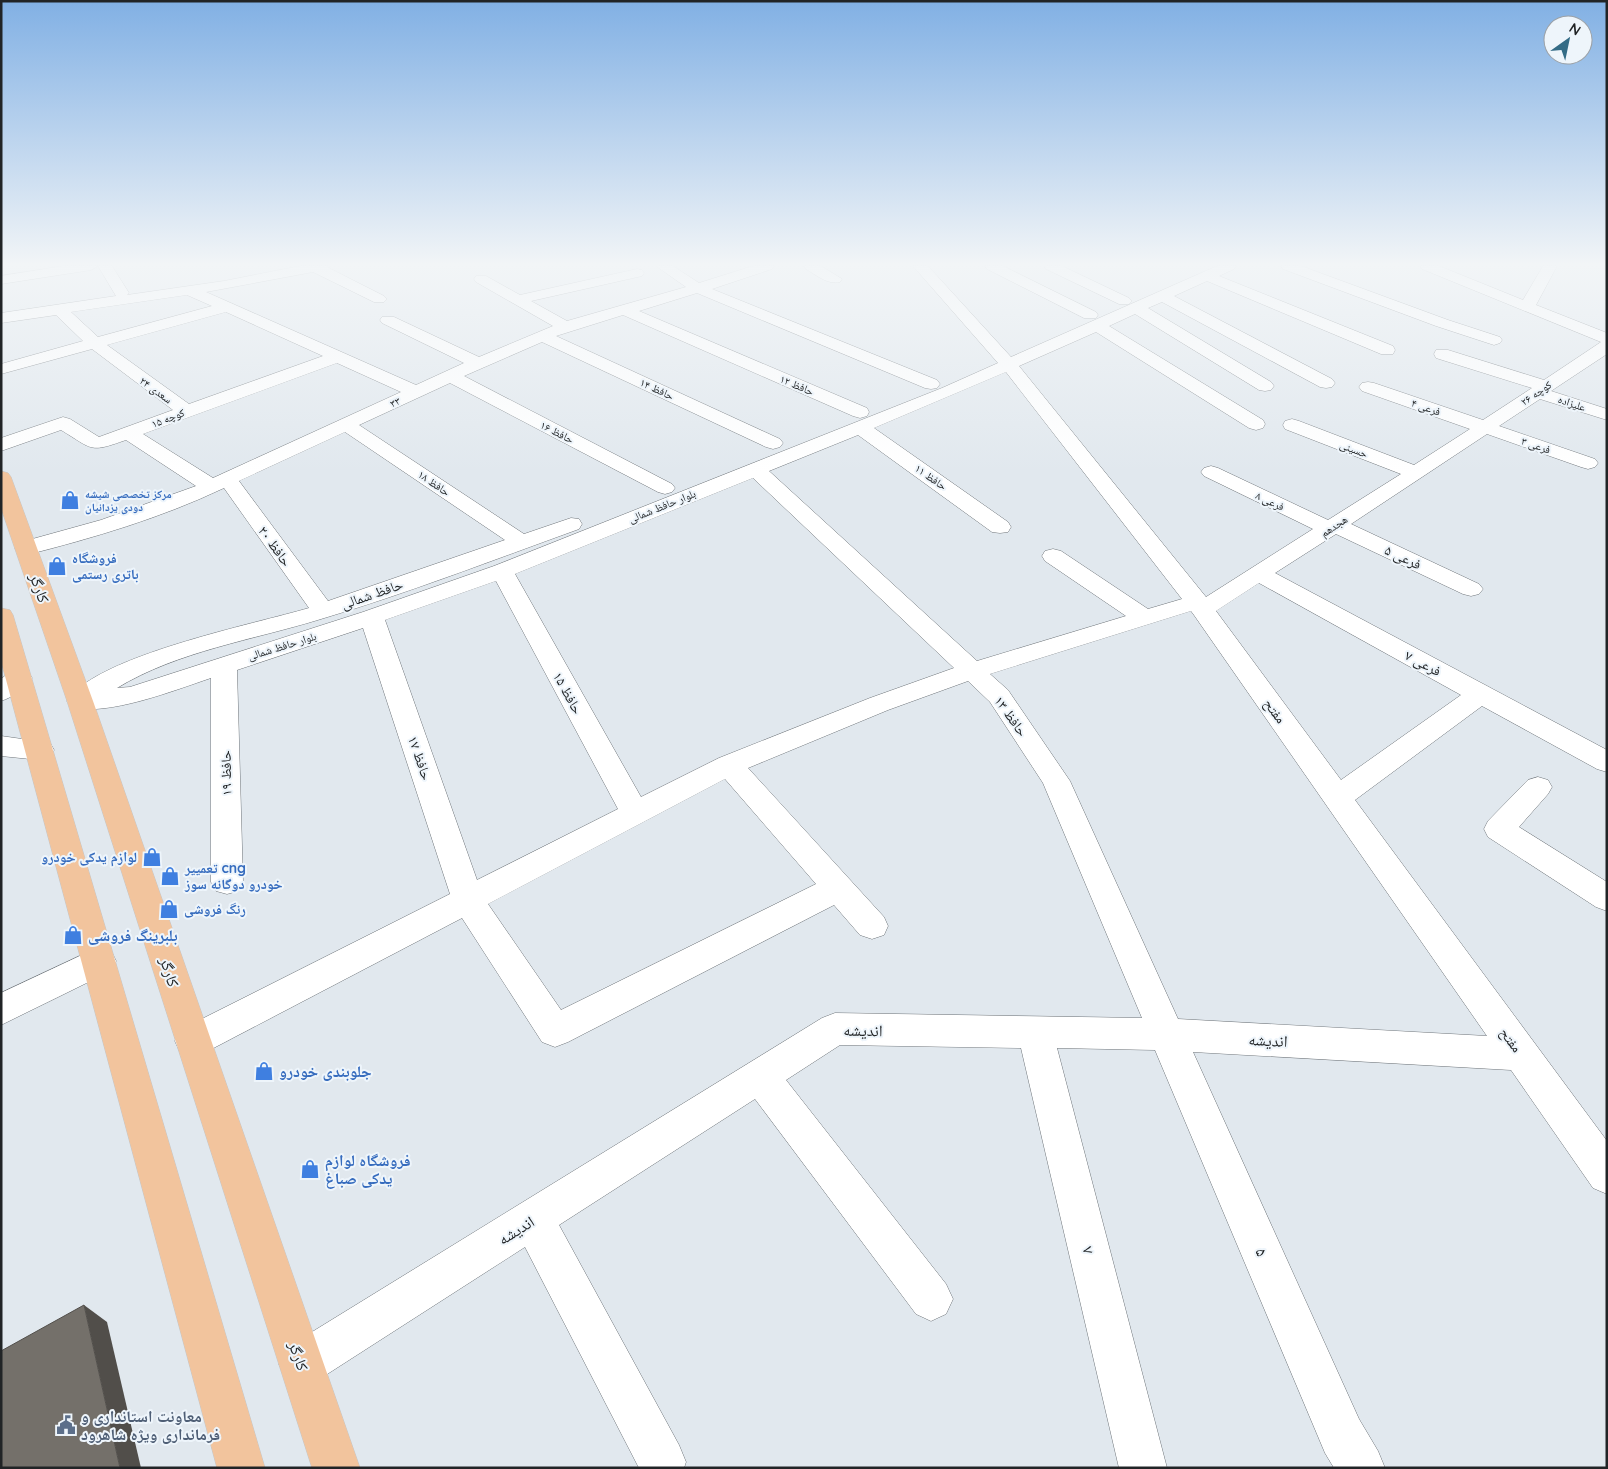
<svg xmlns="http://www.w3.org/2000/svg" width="1608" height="1469" font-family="Quicksand,'Noto Naskh Arabic',sans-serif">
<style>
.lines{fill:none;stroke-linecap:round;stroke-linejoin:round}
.minor-casing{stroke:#6f757a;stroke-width:1}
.major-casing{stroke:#c5c6c7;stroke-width:1}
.minor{fill:#fff;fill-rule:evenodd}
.major{fill:#f2c49d;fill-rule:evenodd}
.shaded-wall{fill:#514e4a}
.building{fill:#74706a;stroke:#514e4a}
.labels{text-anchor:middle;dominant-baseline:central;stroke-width:4;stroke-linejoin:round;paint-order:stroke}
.far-street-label{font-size:11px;fill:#212426;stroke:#eef5fb}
.far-shop-label{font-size:11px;font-weight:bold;fill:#366cbe;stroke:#eef5fb;text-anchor:start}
.street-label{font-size:14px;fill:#212426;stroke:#eef5fb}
.shop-label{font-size:14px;font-weight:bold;fill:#366cbe;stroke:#eef5fb;text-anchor:start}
.near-street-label{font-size:16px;fill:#212426;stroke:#eef5fb}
.near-shop-label{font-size:16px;font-weight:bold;fill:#366cbe;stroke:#eef5fb;text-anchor:start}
.near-service-label{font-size:16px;font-weight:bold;fill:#4e5e75;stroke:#eef5fb;text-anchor:start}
</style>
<rect width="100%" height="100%" fill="#e1e8ee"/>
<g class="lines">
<g class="minor-casing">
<path id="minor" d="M64,266H112L129,293L127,295L224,281L300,266H328L327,267L384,296L387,299L384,302H374L313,272L206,292L416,385L464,363L382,323L380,320L382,317H394L479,357L553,326L476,282L474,279L476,276H486L520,295L637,269L642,270L644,273L642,276L531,301L567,321L686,287L656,266H673L699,283L753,266H774L772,269L712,289L937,380L940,384L937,388L931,389L925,388L697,293L639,311L867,408L869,412L867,416L860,418L853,416L623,315L556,336L780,439L783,443L780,447L773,449L766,447L542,342L464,376L672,484L675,488L672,492L665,494L658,492L450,383L359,425L524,534L571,518L579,519L582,524L579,529C493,560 408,593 321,619C253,640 178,651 117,688L130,687L363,612L494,566L942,388L998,363L913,266H928L1011,357L1217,266H1236L1234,269L1219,276L1393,346L1395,350L1393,354H1381L1207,281L1174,296L1332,379L1335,383L1332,387L1326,388L1320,387L1162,302L1148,308L1271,382L1274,386L1271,390L1265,391L1259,390L1135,314L1109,326L1263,420L1265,424L1263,428L1256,430L1249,428L1096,332L1019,366L1206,597L1313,529L1204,476L1201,472L1204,468L1211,466L1218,468L1328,520L1401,474L1285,429L1283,425L1285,421L1292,419L1299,421L1414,465L1470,429L1362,391L1359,387L1362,383L1368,382L1374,383L1483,420L1532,388L1436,358L1434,354L1436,350H1448L1544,380L1601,342L1422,269L1420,266H1439L1523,300L1543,266H1557L1536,305L1607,333V354L1551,391L1607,409V420L1540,399L1499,426L1595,459L1598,463L1595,467L1588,469L1581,467L1487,434L1351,524L1479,584L1483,589L1479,594L1471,596L1463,594L1336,534L1275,573L1607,750V772L1597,769L1482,706L1355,800L1607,1141V1194L1593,1188L1511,1070L1193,1052L1359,1419L1378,1451L1385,1468H1334L1325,1453L1155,1050L1057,1048L1167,1468H1119L1021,1048L840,1045L786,1080L946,1284L953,1299L946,1314L931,1321L916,1314L755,1099L559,1225L679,1445L686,1462L684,1468H639L525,1247L318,1380L302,1387L286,1380L279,1364L286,1348L822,1018L835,1013L1142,1018L1043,783L990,702L968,681L888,710L748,768L884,917L888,926L884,935L872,939L860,935L834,905L568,1042L555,1047L542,1042L462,918L206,1052L193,1057L180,1052L175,1041L180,1030L450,894L363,628L237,670L243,882L238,891L227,894L216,891L211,882V678C175,690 107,717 71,707L67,701C95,656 255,624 309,608L224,488C161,518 93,538 26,555L18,553L15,548L18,543L101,520L196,486L126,440C89,453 94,450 61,430L1,451V438L63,417L70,419L99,437L173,410L92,349L1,374V364L83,341L56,315L1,323V313L116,296L98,266L91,270L1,284V276ZM187,295L212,306L98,337L71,312ZM226,312L323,356L189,404L107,345ZM337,363L401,392L213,478L143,434ZM1006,372L1182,599L1148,609L1061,551L1053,549L1045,551L1042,556L1045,561L1126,616L977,661L769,471L858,435L992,532L1000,533L1008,532L1011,527L1008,522L874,428ZM345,432L505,540L328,601L239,481ZM753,478L954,668L870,698L719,758L641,797L515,574ZM496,581L618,809L477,880L385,620ZM1259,583L1461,695L1341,780L1216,611ZM1191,611L1194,615L1487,1036L1178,1019L1070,781L1008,690L990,674ZM725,779L816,884L561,1010L488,904Z
M804,266H821L842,279L840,282C828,285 816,275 806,269Z
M985,266H1003L1096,312L1098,315L1096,318H1084L987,269Z
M1044,266H1062L1129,298L1132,301L1129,304H1119L1046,269Z
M1281,266H1301L1448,320L1500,337L1502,340L1500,343L1494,345L1436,326L1283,269Z
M19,670L28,672L32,678C25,689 13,697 1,701V679L10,672Z
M1,736L50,743L54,750L50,757L40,760L1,756Z
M1538,777L1548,780L1552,787L1548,794L1519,827L1607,882V911L1596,907L1488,837L1484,829L1488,821L1528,780Z
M99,947L111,951L116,961L111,971L1,1025V993Z"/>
</g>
<g class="major-casing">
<path id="major" d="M1,471L8,473L11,477L93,701L360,1468H312L67,701L1,508Z
M1,608L10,610L13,615L265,1468H217L1,661Z"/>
</g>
<use href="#minor" class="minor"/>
<use href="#major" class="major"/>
</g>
<path class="shaded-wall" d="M84,1305L107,1322L141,1468H120Z"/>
<path class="building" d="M84,1305L120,1468H1V1351Z"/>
<linearGradient id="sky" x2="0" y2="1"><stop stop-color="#81b0e4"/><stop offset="0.56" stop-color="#f2f5f7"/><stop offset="1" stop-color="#f2f5f7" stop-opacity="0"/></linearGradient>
<rect width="1608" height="472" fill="url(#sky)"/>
<defs>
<g id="shop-bare" transform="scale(1.5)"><path d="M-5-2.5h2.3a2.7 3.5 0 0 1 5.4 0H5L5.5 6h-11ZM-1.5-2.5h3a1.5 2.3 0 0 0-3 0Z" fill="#3f7fe0" stroke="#eef5fb" stroke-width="2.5" paint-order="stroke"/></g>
<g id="civic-bare" transform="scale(1.5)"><path d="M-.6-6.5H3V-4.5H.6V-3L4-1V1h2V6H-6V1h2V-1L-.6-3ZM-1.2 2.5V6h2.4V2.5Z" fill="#5c6f8a" stroke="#eef5fb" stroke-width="2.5" paint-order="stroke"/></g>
</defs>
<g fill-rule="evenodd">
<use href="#shop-bare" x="70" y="500"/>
<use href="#shop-bare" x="57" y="566"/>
<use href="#shop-bare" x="152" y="857"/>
<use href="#shop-bare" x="170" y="876"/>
<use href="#shop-bare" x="169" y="909"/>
<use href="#shop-bare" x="73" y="935"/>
<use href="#shop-bare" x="264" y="1071"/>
<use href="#shop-bare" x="310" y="1169"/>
<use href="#civic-bare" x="66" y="1425"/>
</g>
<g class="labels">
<g class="far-street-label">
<text transform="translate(797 385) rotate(23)">حافظ ۱۲</text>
<text transform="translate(657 389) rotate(25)">حافظ ۱۴</text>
<text transform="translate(156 390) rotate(36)">سعدی ۲۴</text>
<text transform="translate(1536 393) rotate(-34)">کوچه ۲۶</text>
<text transform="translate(395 402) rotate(-25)">۳۳</text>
<text transform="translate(1572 403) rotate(19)">علیزاده</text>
<text transform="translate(1426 407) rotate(19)">فرعی ۴</text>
<text transform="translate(168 418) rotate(-21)">کوچه ۱۵</text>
<text transform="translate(557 432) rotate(27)">حافظ ۱۶</text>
<text transform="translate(1536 445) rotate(19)">فرعی ۳</text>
<text transform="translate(1354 449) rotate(21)">حسینی</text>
<text transform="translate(931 477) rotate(35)">حافظ ۱۱</text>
<text transform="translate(434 483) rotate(34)">حافظ ۱۸</text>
<text transform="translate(1270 501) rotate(25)">فرعی ۸</text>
<text transform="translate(662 506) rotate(-22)">بلوار حافظ شمالی</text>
<text transform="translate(1334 526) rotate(-33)">هجدهم</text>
<text transform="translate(282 646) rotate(-17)">بلوار حافظ شمالی</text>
</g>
<g class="far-shop-label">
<text x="85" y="494">مرکز تخصصی شیشه<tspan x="85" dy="13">دودی یزدانیان</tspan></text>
</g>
<g class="street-label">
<text transform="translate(275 546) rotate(54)">حافظ ۲۰</text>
<text transform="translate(1403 557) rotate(25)">فرعی ۵</text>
<text transform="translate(372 594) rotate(-19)">حافظ شمالی</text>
<text transform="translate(1423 663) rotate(28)">فرعی ۷</text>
<text transform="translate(568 693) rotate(61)">حافظ ۱۵</text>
<text transform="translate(1275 711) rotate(54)">مفتح</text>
<text transform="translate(1011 716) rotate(54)">حافظ ۱۳</text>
<text transform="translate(420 758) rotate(71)">حافظ ۱۷</text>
<text transform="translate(226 773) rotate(-91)">حافظ ۱۹</text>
<text transform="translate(1511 1040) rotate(54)">مفتح</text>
</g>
<g class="shop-label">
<text x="72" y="558">فروشگاه<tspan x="72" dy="16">باتری رستمی</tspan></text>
<text x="137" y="857" text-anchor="end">لوازم یدکی خودرو</text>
<text x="185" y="868">تعمییر cng<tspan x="185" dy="16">خودرو دوگانه سوز</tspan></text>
<text x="184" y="909">رنگ فروشی</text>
</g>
<g class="near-street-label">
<text transform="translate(40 588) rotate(71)">کارگر</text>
<text transform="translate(170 972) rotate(72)">کارگر</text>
<text transform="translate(863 1030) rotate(1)">اندیشه</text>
<text transform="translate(1268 1040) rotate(3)">اندیشه</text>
<text transform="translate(516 1230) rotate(-32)">اندیشه</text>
<text transform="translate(1089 1250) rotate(76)">۷</text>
<text transform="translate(1262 1252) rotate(67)">۵</text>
<text transform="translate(299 1356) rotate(71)">کارگر</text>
</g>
<g class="near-shop-label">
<text x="88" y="935">بلبرینگ فروشی</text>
<text x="279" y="1071">جلوبندی خودرو</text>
<text x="325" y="1160">فروشگاه لوازم<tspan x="325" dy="18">یدکی صباغ</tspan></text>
</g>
<g class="near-service-label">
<text x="81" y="1416">معاونت استانداری و<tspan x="81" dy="18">فرمانداری ویژه شاهرود</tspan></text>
</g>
</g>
<rect width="1608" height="1469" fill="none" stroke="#212426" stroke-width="5"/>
<g transform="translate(1568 40) rotate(33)"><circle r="24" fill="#eef5fb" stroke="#9ca1a6"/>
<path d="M0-4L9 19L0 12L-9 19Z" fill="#346c86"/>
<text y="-8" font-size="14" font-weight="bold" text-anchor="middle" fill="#212426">N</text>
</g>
</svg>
